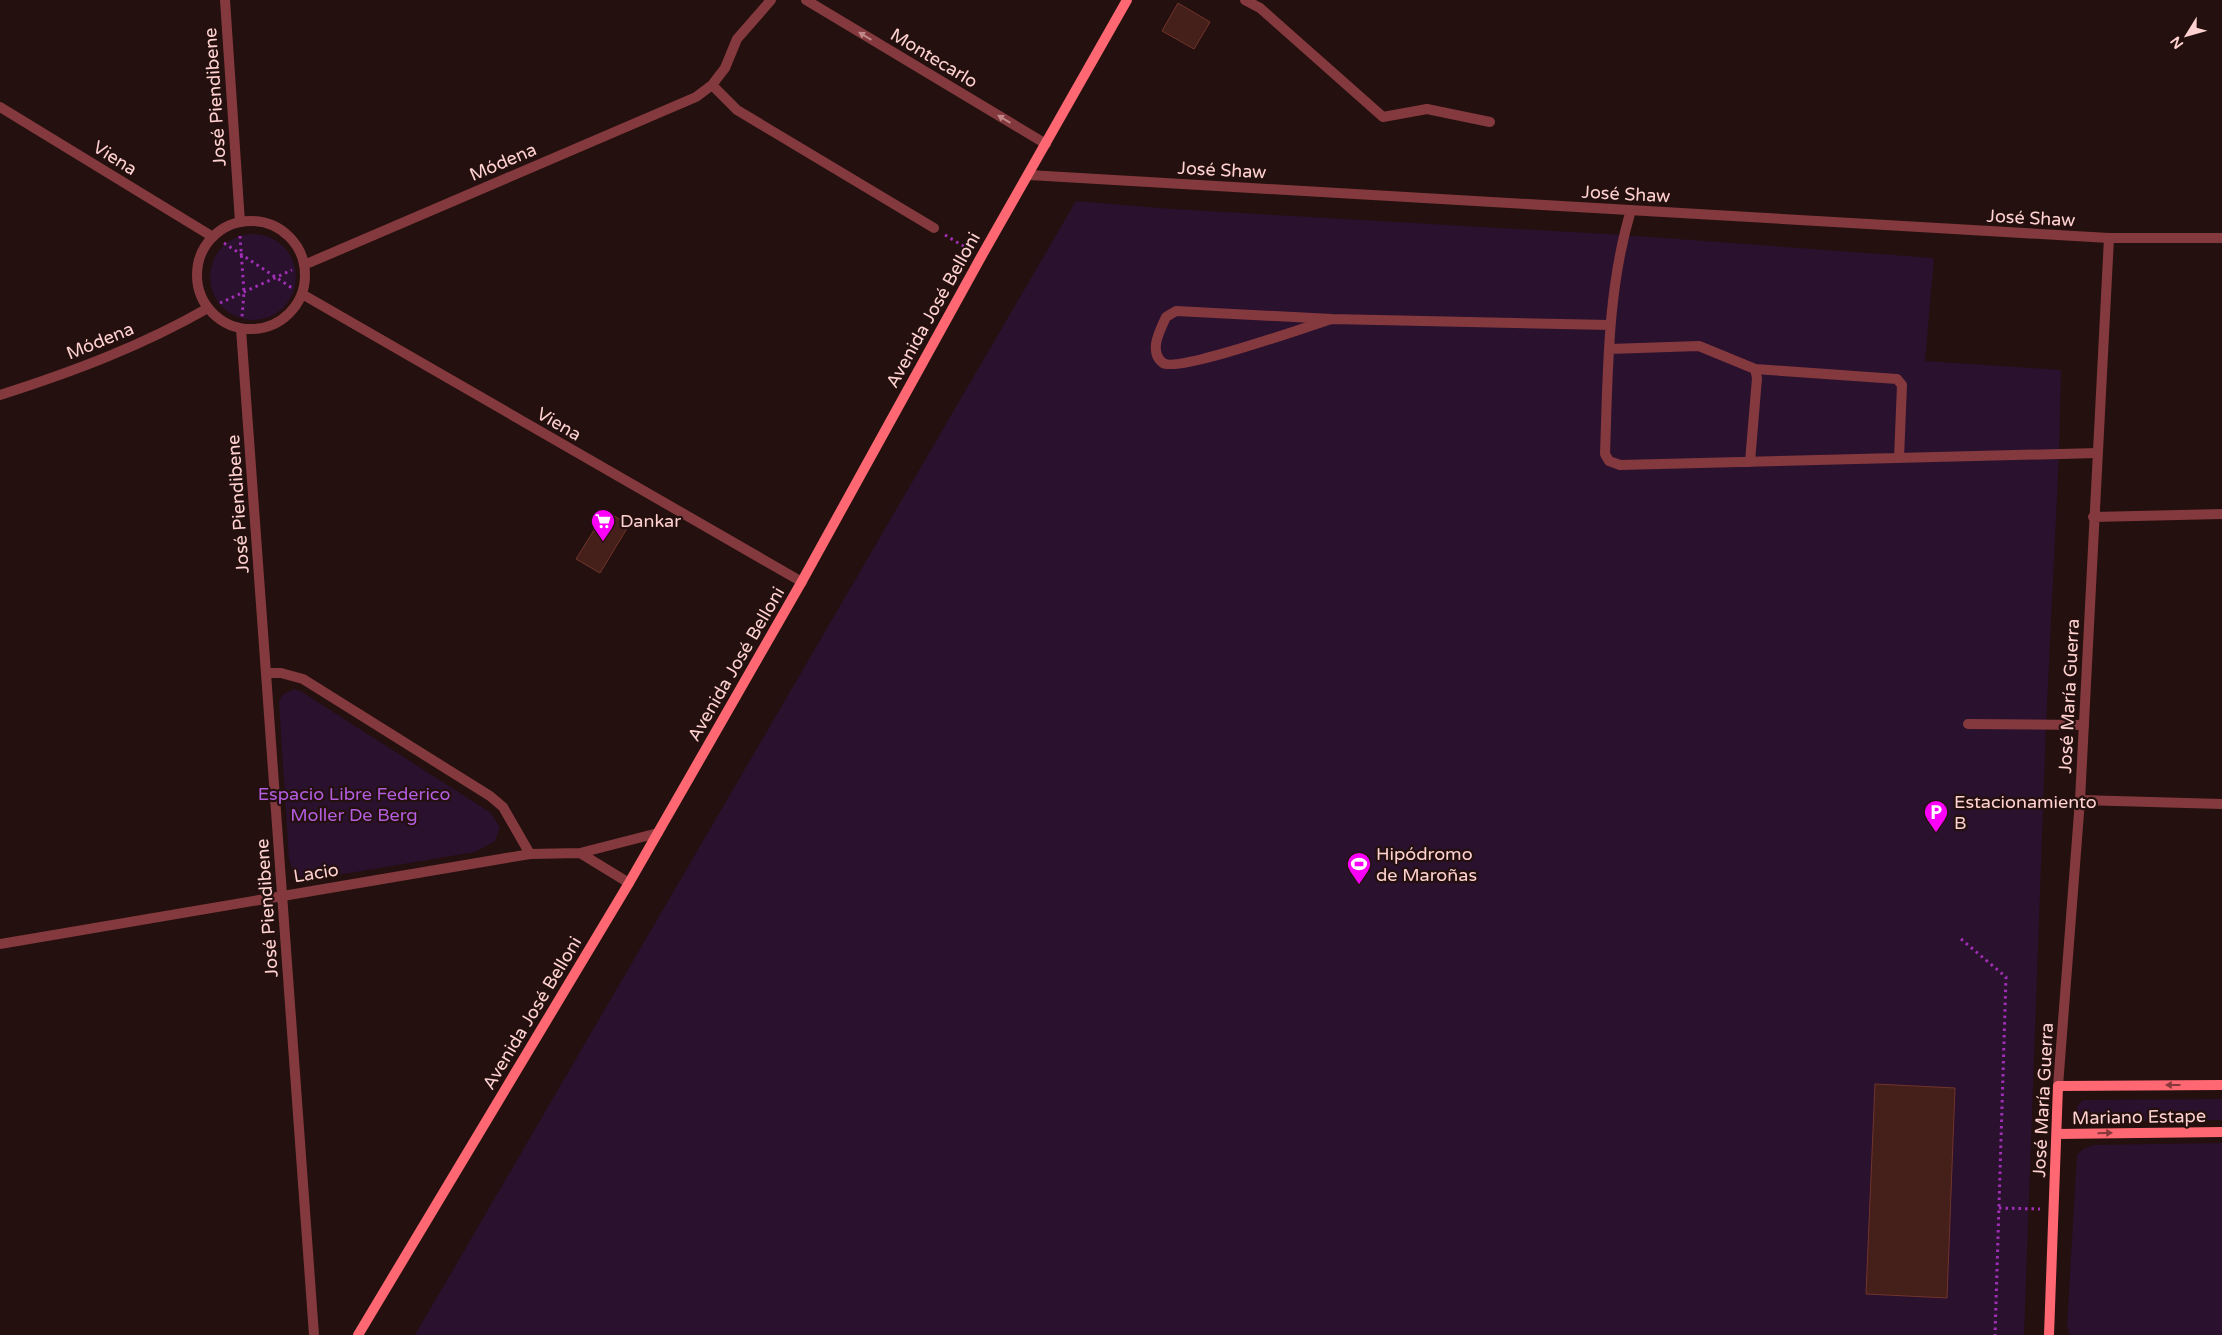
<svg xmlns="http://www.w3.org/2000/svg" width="2222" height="1335" font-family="'Varela Round',sans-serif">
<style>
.green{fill:#2a112e}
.building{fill:#451f1a;stroke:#71342c}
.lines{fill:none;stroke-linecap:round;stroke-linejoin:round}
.path{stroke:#a12fb5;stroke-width:3;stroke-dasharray:2.5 4;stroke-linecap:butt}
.lane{stroke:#83393d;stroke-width:10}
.street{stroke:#83393d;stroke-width:10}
.secondary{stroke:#ff6872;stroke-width:10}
.oneway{fill:#c18687}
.oneway2{fill:#87383b}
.labels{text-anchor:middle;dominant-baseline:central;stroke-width:4.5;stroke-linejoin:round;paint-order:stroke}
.street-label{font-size:18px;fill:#ffd2d1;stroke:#24100e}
.poi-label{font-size:18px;fill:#ffd2d1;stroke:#24100e;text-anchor:start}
.park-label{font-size:18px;fill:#b35ddf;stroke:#24100e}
</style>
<rect width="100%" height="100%" fill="#24100e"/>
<path class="green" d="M1076,201L1172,209L1623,235L1934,258L1925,361L2061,370L2059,455L2046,725L2024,1335H415Z
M210 277a43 43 0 1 1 86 0a43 43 0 1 1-86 0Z
M294,689L302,692L491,813L500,828L495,841L475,852L314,879C300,880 292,872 289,859L279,702L282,695Z
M2222,1099V1120L2083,1121L2077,1112V1106L2083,1100Z
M2222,1143V1335H2070L2067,1326L2077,1155L2083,1149L2094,1145Z"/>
<path class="building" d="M1178,3L1210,22L1194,49L1162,31Z
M606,511L629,525L600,573L576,559Z
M1875,1084L1955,1088L1947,1298L1866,1294Z"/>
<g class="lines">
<path class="path" d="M945,235L970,250
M240,236L244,292L242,317
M224,243L292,288
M220,303L292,270
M1961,939L2006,977L1995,1335
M1999,1208L2040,1209"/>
<path class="lane" d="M1245,0L1260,8L1383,117L1427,109L1490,122
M1631,210C1607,290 1608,372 1605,454L1609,461L1620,465L2097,453
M1332,319C1308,326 1178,373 1163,363C1148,352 1160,330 1166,317L1176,311L1332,319L1610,325
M1609,349L1699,346L1755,369L1757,378L1750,462
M1755,369L1897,379L1902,385L1899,458
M1968,724L2084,725"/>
<path class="street" d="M225,0L240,222
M806,0L1046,144
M712,85L737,110L934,228
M0,107L213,237
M1029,175L2109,238H2222
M197 275a54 54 0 1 1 108 0a54 54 0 1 1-108 0Z
M304,265L696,97L712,85L725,68L737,39L771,0
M302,294L802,582
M241,329L314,1335
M0,395C72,372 142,346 208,308
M2093,517L2222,514
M268,673H281L303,679L490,796L503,807L530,854
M2080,800L2222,804
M580,853L629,883
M0,944L530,854L580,853L658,833
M2058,1086L2080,800L2109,238"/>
<path class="secondary" d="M2057,1134L2222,1132
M358,1335L629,883L801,583L981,257L1127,0
M2049,1335L2058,1086L2222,1085"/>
</g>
<defs><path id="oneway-solid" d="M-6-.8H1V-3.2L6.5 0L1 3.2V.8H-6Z" transform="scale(1.25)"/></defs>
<g class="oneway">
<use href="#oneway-solid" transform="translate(865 36) rotate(-149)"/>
<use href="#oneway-solid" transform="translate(1004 119) rotate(-149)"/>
</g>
<g class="oneway2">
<use href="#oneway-solid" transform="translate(2173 1085) rotate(180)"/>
<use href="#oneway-solid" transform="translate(2105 1133) rotate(-1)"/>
</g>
<defs>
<g id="supermarket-pin" transform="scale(1.25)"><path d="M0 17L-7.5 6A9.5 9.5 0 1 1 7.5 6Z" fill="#fb01f8" stroke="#24100e"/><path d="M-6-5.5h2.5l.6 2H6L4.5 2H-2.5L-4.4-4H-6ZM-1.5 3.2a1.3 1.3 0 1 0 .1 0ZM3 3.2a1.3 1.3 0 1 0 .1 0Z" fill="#fff"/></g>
<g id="parking-pin" transform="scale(1.25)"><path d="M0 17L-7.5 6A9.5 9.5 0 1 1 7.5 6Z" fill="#fb01f8" stroke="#24100e"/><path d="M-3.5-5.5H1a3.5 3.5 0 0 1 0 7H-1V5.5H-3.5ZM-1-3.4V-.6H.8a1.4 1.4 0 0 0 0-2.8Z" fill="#fff"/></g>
<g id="stadium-pin" transform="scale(1.25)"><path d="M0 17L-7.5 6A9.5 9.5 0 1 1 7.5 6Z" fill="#fb01f8" stroke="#24100e"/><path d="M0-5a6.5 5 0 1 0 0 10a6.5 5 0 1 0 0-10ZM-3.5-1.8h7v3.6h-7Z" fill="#fff"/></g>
</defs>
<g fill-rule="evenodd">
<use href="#supermarket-pin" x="603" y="521"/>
<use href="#parking-pin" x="1936" y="812"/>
<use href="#stadium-pin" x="1359" y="864"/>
</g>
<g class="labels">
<g class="street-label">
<text transform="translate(934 58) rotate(31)">Montecarlo</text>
<text transform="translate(215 97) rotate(-94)">José Piendibene</text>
<text transform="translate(115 158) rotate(32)">Viena</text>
<text transform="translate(503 162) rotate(-23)">Módena</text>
<text transform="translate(1222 170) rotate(3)">José Shaw</text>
<text transform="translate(1626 194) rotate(3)">José Shaw</text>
<text transform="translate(2031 218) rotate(3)">José Shaw</text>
<text transform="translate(933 310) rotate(-61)">Avenida José Belloni</text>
<text transform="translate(100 341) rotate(-22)">Módena</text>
<text transform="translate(559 424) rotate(30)">Viena</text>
<text transform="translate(238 504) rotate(-94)">José Piendibene</text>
<text transform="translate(736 664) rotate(-60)">Avenida José Belloni</text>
<text transform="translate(2069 696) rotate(-87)">José María Guerra</text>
<text transform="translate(316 873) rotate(-9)">Lacio</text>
<text transform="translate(267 908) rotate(-94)">José Piendibene</text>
<text transform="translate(532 1013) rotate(-59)">Avenida José Belloni</text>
<text transform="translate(2043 1100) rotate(-87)">José María Guerra</text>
<text transform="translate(2139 1117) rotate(-1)">Mariano Estape</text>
</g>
<g class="poi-label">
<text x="620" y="521">Dankar</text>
<text x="1954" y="802">Estacionamiento<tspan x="1954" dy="21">B</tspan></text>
<text x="1376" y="854">Hipódromo<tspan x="1376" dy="21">de Maroñas</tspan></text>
</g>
<g class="park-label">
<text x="354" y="794">Espacio Libre Federico<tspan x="354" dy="21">Moller De Berg</tspan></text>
</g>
</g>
<g transform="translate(2187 35) rotate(233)" stroke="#24100e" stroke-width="4" paint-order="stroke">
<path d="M0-4L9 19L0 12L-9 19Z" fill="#ffd2d1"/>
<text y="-8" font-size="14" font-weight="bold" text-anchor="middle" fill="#ffd2d1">N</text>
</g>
</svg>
